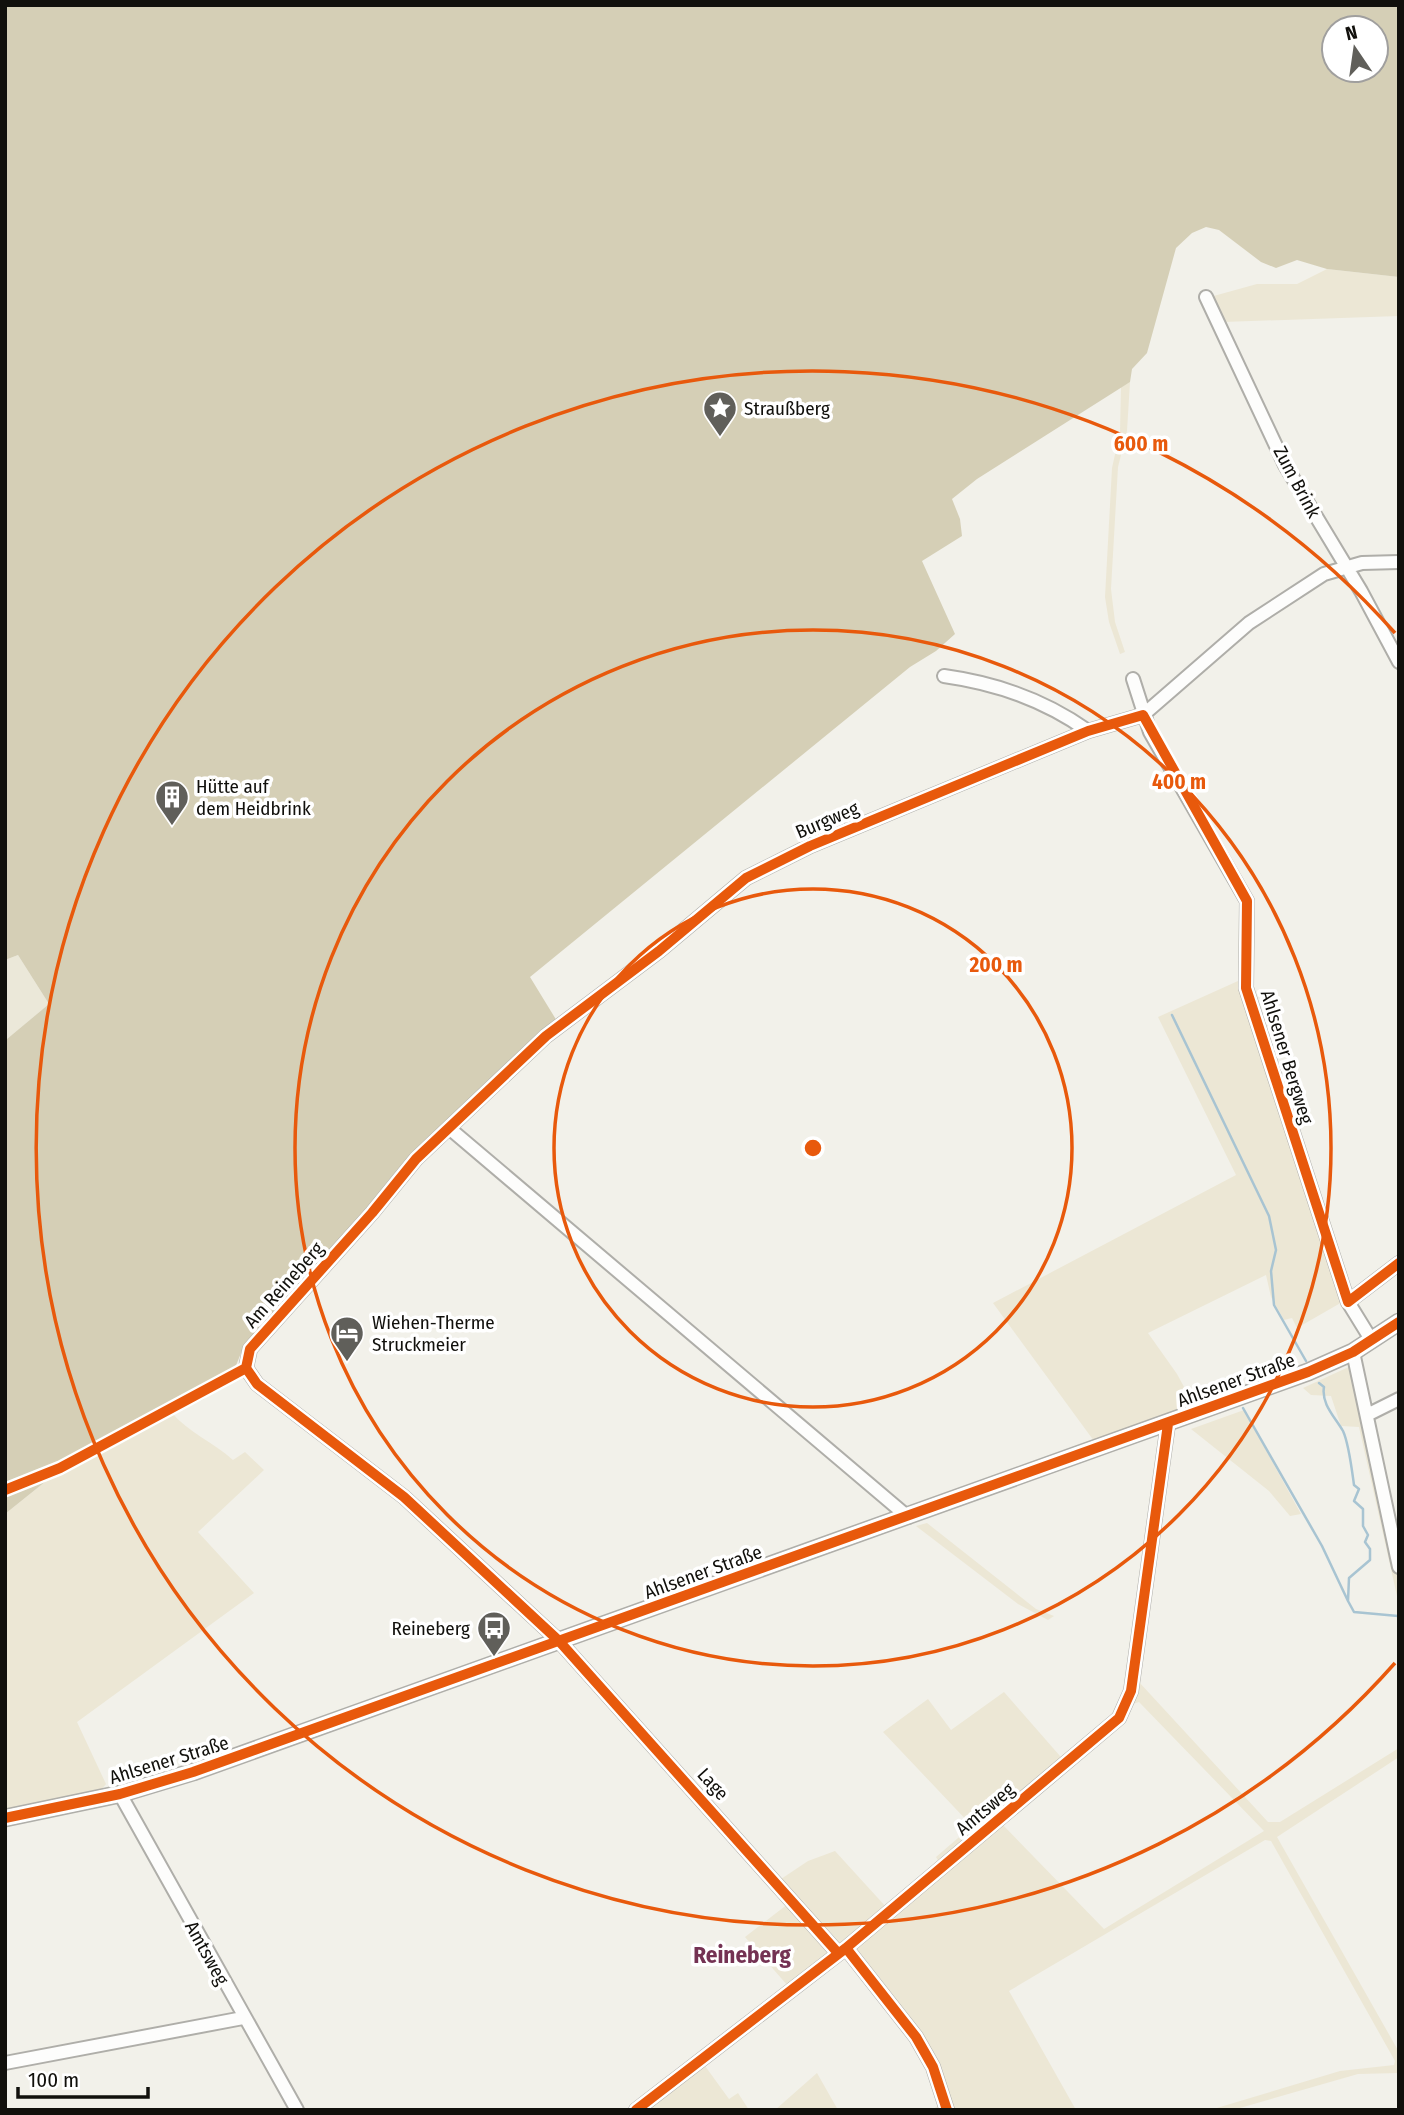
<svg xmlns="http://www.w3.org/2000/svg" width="1404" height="2115" font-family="'Fira Sans Condensed',sans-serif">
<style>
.built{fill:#ebe8d9}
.green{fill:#ece7d5;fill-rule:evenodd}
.forest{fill:#d5cfb6;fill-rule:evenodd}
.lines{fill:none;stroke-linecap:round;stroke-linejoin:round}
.stream{stroke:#a8c4d2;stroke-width:2.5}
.minor-casing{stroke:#afaea9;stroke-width:16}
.major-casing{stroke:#afaea9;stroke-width:19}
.minor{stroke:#fdfdfc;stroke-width:12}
.major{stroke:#fdfdfc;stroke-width:16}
.cycleway-casing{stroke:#fff;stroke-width:15}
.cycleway{stroke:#e8590c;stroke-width:10}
.ring{fill:none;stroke:#e8590c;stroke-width:3.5}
.labels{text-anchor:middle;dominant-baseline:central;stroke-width:7;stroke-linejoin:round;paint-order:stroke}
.poi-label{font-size:19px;fill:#11100c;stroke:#fff;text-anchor:start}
.street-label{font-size:19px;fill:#11100c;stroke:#fff}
.quarter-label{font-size:23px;font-weight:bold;fill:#743253;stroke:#fff}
.centre{fill:#e8590c;stroke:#fff;stroke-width:3.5}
.ring-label{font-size:21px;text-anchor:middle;font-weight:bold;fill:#e8590c;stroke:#fff;stroke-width:7;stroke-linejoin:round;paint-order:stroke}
</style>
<rect width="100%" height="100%" fill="#f2f1ea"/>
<path class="built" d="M18,955L49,1004L7,1039L5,960Z"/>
<path class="green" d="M1327,269L1399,277V316L1223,322L1210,297L1257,284H1297Z
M1130,382L1127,431L1118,467L1111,589L1115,622L1125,652L1120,654L1109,622L1105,597L1112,468L1120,432L1121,387Z
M1238,981L1241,982L1344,1301L1297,1328L1292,1318L1284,1320L1271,1297L1266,1275L1148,1333L1177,1374L1195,1407L1094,1441L993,1303L1236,1175L1158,1017Z
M1353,1365L1399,1578V1605L1359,1427L1341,1426L1331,1396L1311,1395L1303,1388Z
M1244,1410L1301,1514L1290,1516L1269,1491L1191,1429Z
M172,1413C188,1432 213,1442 233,1460L245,1452L264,1470L198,1532L254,1593L77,1722L106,1784L102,1789L5,1809V1514L61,1469Z
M1150,1509L1164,1520L1157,1523L1139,1682L1268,1822H1280L1399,1748V1757L1277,1837L1399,2052V2073L1358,2074L1233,2110H1210L1340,2071L1394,2065L1395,2061L1271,1841L1265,1840L1009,1991L1076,2110H932L942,2103L931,2061L845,1944L788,1986L745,1937L793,1900L778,1881L808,1861L835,1851L887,1908L939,1862L936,1857L972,1826L883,1732L928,1699L951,1730L1004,1692L1067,1764L1124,1713ZM1139,1702L1264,1831L1104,1929L1002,1824L1119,1725L1133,1704Z
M927,1523L1036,1609L1054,1616L1048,1620L1018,1604L916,1526Z
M700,2054V2059L729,2099L738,2093L749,2110H627Z
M817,2073L838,2110H775Z"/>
<path class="forest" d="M5,5H1399V277L1327,269L1297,260L1276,268L1261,262L1219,230L1206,227L1192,233L1176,248L1147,353L1132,369L1130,382L977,479L952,499L960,519L962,536L922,561L955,634L936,651L910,667L530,977L560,1026L369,1211L243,1348L235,1368L204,1399L61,1469L5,1514V1036L7,1039L49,1004L18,955L5,960ZM1334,28H1376V70H1334Z"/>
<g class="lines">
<path class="stream" d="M1172,1015L1269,1216L1276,1250L1271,1271L1274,1305L1306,1361
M1319,1383L1324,1387C1321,1404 1335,1417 1343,1431C1349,1444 1352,1471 1354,1485L1359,1489L1354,1501L1363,1509V1526L1368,1535L1365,1542L1370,1549V1560L1349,1578L1348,1601L1354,1612L1398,1616
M1243,1408L1322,1546L1348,1601"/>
<g class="minor-casing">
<path id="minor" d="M1206,297L1285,465L1361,591L1399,662
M944,676C995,683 1046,701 1088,731
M1133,679L1150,732L1247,901L1246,988L1348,1302L1372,1341
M449,1128L908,1517
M1348,1302L1399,1263
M1353,1352L1399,1567
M1367,1415L1399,1399
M120,1794L297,2110
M846,1948L916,2037L933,2067L947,2110
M838,1953L559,1641L404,1497L257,1384L246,1368L250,1349L372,1213L416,1159L546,1036L659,951L746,878L810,846L1088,731L1143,715L1249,623L1324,574L1362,563L1399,562
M5,2063L243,2018
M636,2110L846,1948L1119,1718L1131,1691L1168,1424"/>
</g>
<g class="major-casing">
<path id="major" d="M5,1818L120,1794L193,1772L1308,1372L1353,1352L1399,1322"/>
</g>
<use href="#minor" class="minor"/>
<use href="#major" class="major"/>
<g class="cycleway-casing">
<path id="cycleway" d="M5,1490L60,1468L246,1368
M5,1818L120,1794L193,1772L1308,1372L1353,1352L1399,1322
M846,1948L916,2037L933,2067L947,2110
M838,1953L559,1641L404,1497L257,1384L246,1368L250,1349L372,1213L416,1159L546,1036L659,951L746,878L810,846L1088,731L1143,715L1247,901L1246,988L1348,1302L1399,1263
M636,2110L846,1948L1119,1718L1131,1691L1168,1424"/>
</g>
<use href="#cycleway" class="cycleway"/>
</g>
<g class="ring">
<circle cx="813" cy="1148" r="259"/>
<circle cx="813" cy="1148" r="518"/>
<path d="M1395 1663A777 777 0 1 1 1395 633"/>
</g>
<defs>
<g id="sight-pin" transform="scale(1.75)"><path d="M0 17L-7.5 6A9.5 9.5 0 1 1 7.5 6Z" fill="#605f5a" stroke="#fff"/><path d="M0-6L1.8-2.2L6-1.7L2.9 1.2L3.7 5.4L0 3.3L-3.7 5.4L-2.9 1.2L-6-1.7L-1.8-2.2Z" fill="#fff"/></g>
<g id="building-pin" transform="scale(1.75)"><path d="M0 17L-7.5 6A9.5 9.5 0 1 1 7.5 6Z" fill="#605f5a" stroke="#fff"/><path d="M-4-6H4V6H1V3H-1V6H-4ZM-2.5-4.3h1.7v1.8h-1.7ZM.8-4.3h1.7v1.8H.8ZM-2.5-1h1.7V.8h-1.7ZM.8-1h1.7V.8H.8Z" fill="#fff"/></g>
<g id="hotel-pin" transform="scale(1.75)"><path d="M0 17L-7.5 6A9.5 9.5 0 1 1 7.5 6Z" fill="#605f5a" stroke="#fff"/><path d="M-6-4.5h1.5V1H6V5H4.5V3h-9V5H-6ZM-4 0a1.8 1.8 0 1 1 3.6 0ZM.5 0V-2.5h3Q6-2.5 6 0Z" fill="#fff"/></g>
<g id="bus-pin" transform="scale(1.75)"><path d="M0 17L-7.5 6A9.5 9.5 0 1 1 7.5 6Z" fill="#605f5a" stroke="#fff"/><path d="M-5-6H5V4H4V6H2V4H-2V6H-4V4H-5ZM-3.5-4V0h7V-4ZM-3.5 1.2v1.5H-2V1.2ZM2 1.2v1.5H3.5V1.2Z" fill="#fff"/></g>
</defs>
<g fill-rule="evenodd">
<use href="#sight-pin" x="720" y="408"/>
<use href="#building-pin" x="172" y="797"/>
<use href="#hotel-pin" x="347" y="1333"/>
<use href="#bus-pin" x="494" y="1628"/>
</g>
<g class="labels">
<g class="poi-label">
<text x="744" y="408">Straußberg</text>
<text x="196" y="786">Hütte auf<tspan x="196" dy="22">dem Heidbrink</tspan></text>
<text x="372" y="1322">Wiehen-Therme<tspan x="372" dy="22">Struckmeier</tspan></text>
<text x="470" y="1628" text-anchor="end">Reineberg</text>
</g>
<g class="street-label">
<text transform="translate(1297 482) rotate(62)">Zum Brink</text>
<text transform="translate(827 820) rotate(-23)">Burgweg</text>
<text transform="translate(1287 1057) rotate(73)">Ahlsener Bergweg</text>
<text transform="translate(284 1285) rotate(-48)">Am Reineberg</text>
<text transform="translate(1236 1380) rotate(-20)">Ahlsener Straße</text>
<text transform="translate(703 1572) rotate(-20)">Ahlsener Straße</text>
<text transform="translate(169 1760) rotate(-17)">Ahlsener Straße</text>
<text transform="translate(713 1784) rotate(48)">Lage</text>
<text transform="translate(985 1809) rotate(-40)">Amtsweg</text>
<text transform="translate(207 1953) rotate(61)">Amtsweg</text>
</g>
<g class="quarter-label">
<text x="742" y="1955">Reineberg</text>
</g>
</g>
<circle cx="813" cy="1148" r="10" class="centre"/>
<g class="ring-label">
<text x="1141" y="451">600 m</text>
<text x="1179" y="789">400 m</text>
<text x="996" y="972">200 m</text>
</g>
<rect width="1404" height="2115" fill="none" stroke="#11100c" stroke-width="14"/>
<g transform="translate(1355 49) rotate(347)"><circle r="33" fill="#ffffff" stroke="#a09f9e" stroke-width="2"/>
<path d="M0-5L12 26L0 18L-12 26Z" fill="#605f5a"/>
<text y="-10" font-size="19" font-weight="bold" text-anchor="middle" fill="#11100c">N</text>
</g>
<path d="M18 2087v10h130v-10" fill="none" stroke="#11100c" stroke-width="3.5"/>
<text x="28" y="2087" font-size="21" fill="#11100c" stroke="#ffffff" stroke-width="5" paint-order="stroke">100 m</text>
</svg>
